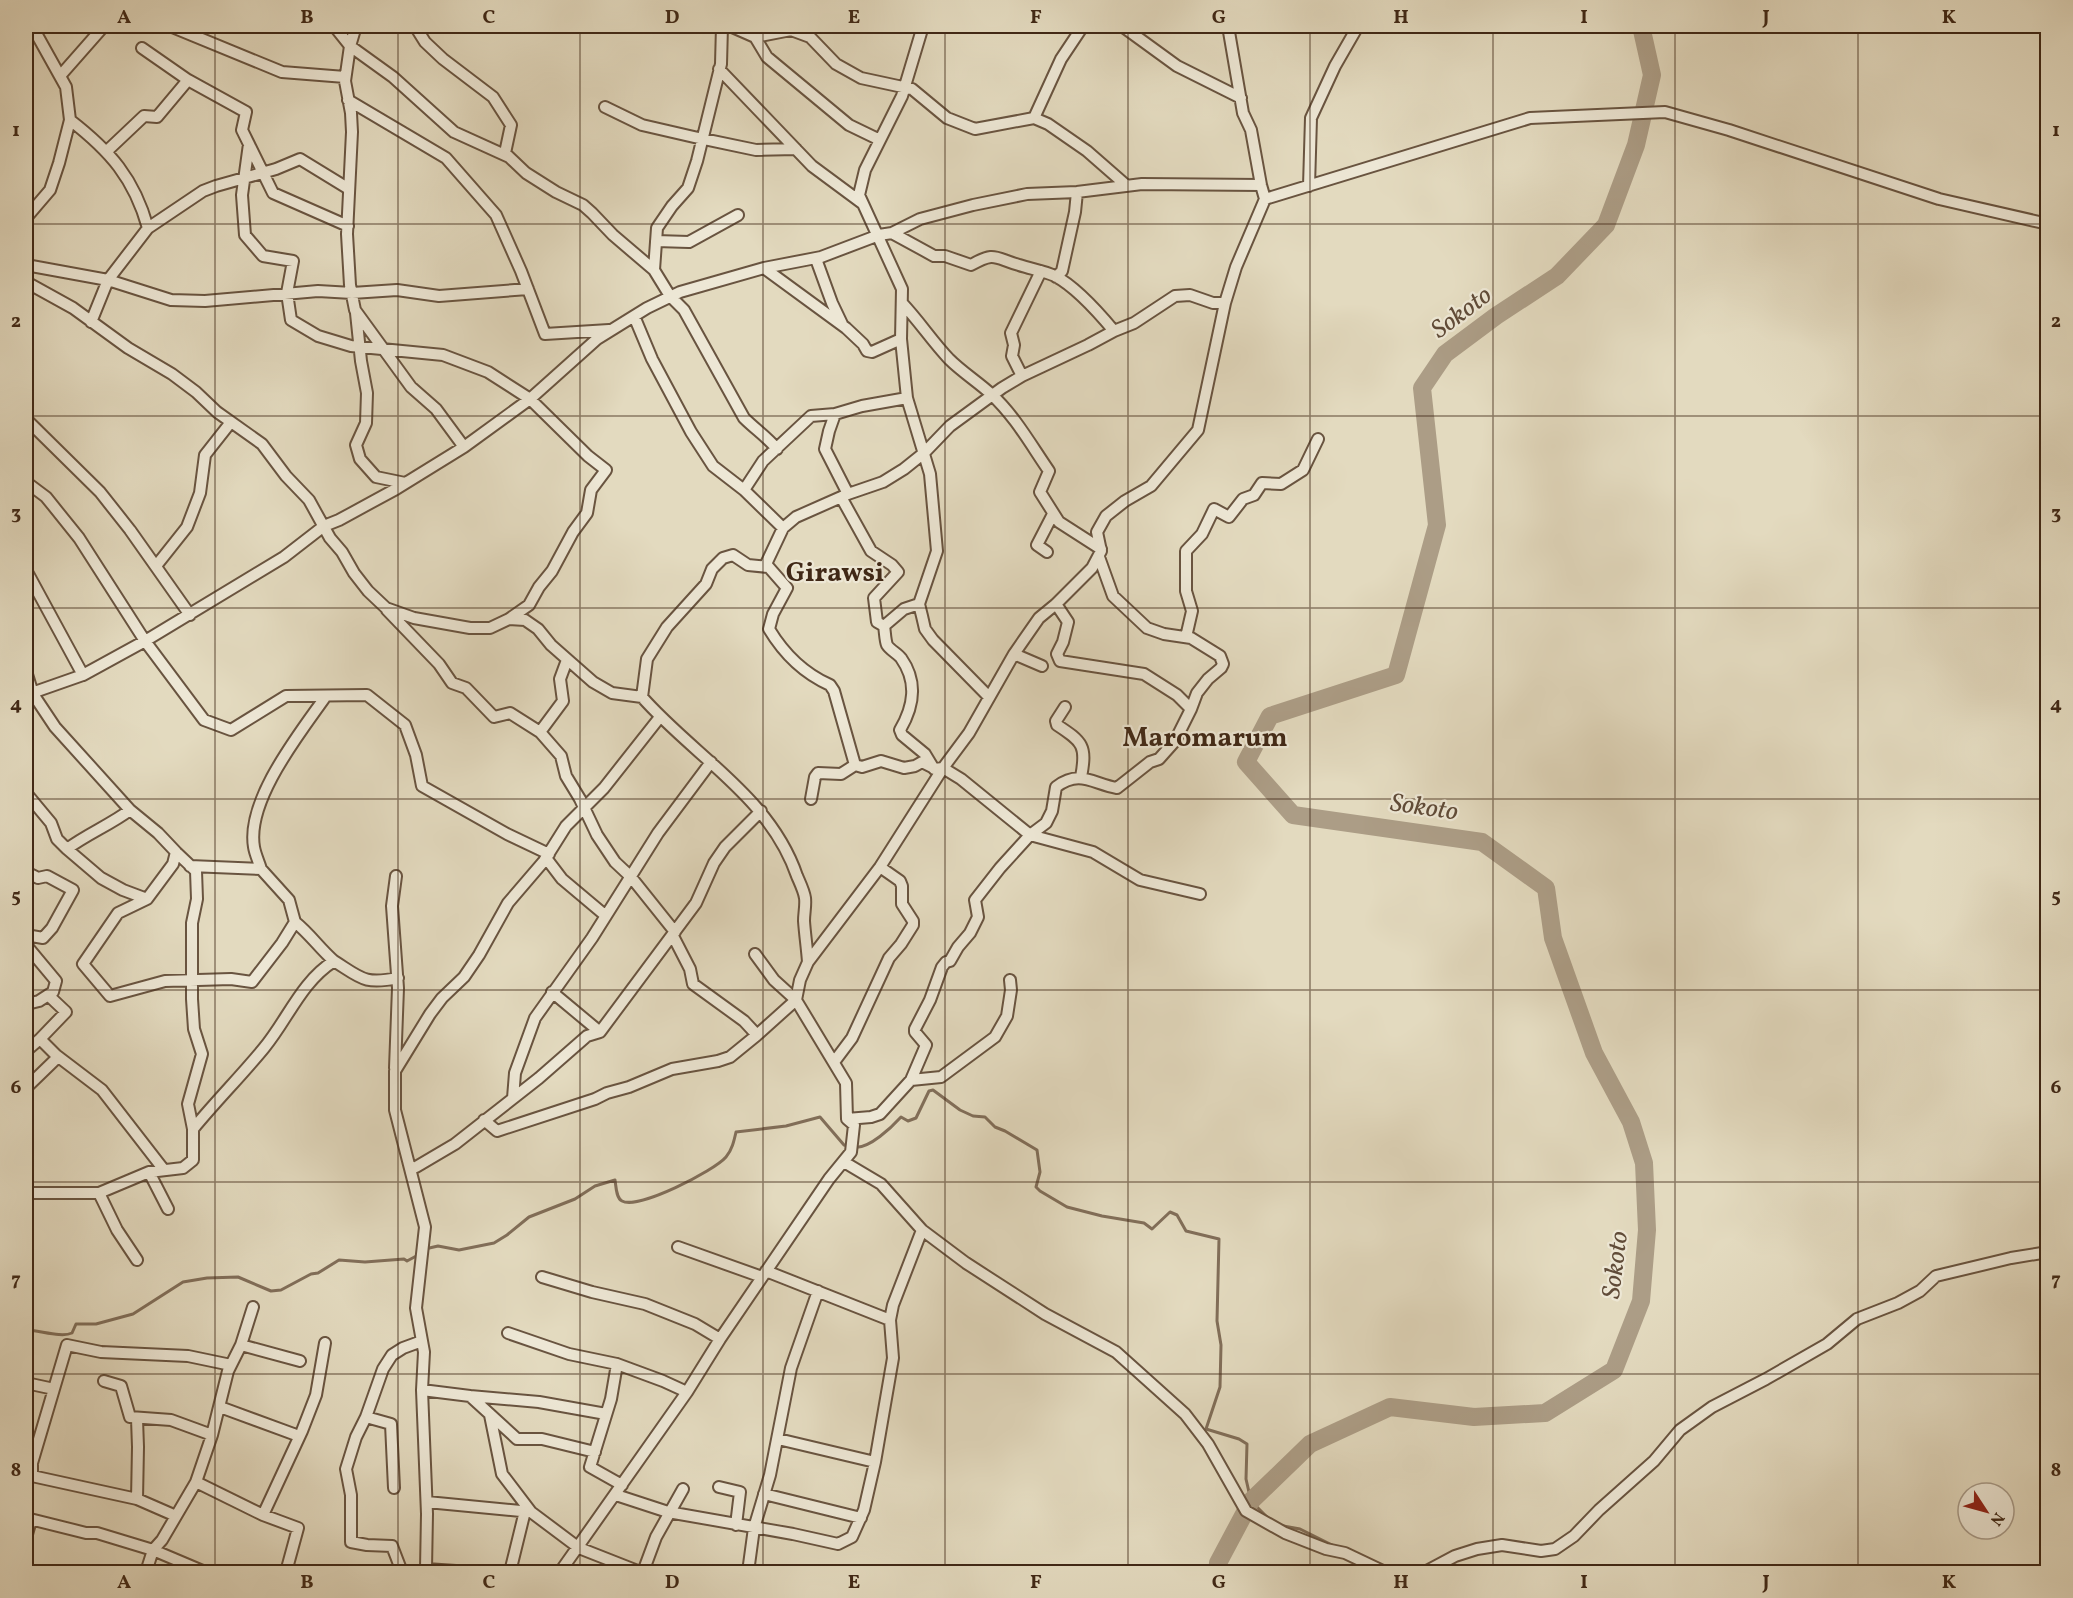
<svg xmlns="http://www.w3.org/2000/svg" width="2073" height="1598" font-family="Vollkorn,serif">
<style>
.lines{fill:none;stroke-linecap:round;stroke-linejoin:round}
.stream{stroke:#816e59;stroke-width:3}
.river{stroke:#ac9d86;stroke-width:18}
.minor-casing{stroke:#695440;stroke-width:14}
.minor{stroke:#ede7d5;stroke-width:10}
.grid{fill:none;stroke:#402816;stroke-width:1.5;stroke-opacity:0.55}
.labels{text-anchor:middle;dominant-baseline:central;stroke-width:4.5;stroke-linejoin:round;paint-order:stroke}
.water-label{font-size:26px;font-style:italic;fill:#604b38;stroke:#ede7d5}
.quarter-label{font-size:27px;font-weight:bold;fill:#402816;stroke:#ede7d5}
.neatline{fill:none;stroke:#402816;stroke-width:2}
.grid-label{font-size:20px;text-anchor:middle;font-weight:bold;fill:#402816}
</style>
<rect width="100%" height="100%" fill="#e3dabf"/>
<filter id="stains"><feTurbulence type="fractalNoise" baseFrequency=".00333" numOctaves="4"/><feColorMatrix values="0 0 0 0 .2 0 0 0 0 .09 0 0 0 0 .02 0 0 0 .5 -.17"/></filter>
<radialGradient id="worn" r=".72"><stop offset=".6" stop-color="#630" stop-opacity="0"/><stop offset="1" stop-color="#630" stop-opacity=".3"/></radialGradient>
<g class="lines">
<path class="stream" d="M855,1147C869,1149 892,1127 901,1117L908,1121L916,1118L929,1091L933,1090L960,1110L973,1116L985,1117L995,1127L1005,1131L1037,1150L1040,1172L1036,1187L1040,1191L1067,1207L1102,1216L1144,1223L1152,1229L1170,1212L1177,1215L1186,1231L1219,1239L1217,1321L1221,1345L1220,1387L1206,1429L1239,1439L1247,1444L1246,1479L1251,1501L1270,1520
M425,1249L438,1246L459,1250L494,1243L507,1235L529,1217L575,1199L595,1186L615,1180C616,1186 616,1198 622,1201C638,1210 714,1171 726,1157C732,1150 734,1141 736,1132L786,1126L820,1117L844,1145L848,1146
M26,1330C39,1330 61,1338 72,1333L76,1324H96L133,1314L183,1282L207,1278L238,1277L271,1291L281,1290L311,1274L318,1273L339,1260L365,1262L404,1259L407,1261L420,1254
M1278,1525L1300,1529L1336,1547"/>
<path class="river" d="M1217,1572L1218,1563L1251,1501L1310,1444L1390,1407L1474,1417L1545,1413L1614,1370L1641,1301L1647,1230L1644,1163L1631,1122L1594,1053L1553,938L1546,888L1482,842L1293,815L1246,762L1270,716L1396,675L1437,525L1422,388L1445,354L1496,316L1557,276L1606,225L1636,145L1652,75L1641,26"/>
<g class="minor-casing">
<path id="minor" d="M32,26L66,87L70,120C110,151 134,178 148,228
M170,26L282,72L345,77
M334,26L350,46L393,77L454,132L509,157
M356,26L350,46L345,81L351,113L352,132L347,234L350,285L355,310L411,387L436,409L464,447
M415,26L425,42L443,59L493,97L511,125L505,153L526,173L556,192L583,205L592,213L613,235L654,270L670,296L684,310L744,418C755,429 767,437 777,449
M730,26L755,37L791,30L810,37L836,64L861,78L912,89L947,118L975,129L1034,118L1048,124L1087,151L1127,186
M923,26L902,96L865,170L859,195L902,289L901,339L907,398L930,474L937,551L919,604L922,616L925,629L933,640L989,697
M1122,26L1177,66L1241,98
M755,37L767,57L849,125L880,140
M26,41L35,30
M142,48L188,80L246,112L242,130L273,193L348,226
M719,69L812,166L862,203
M60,76L104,26
M348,100L446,158L496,215L521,271L545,334L609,330
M605,107L642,125L694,137L756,150L796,149
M1034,118L1061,59L1083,26
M249,144L242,195L245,235L263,256L293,261L287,293L291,320L318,336L351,346L443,355L488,372L530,399L588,456L606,470L591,490L587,513L573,532L552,571L539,587L529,605L509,619
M107,151L144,116L157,117L188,80
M1309,186L1311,118L1335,66L1358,26
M1265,199L1530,118L1665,112L1729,130L1939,199L2048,224
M26,218L50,190L59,163L70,120
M892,233L934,256H945L971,265C996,251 994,258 1019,265C1031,269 1044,271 1055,276C1076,287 1099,313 1114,331
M656,241L689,242L738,215
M816,259L832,303L842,324
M26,265L108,280L171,300L205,301L318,291L352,293L397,290L439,296L528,289
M764,268L846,328L863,344L867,351L872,352L901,339
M654,270L657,228L672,206L688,188L697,161L721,64L722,26
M1056,277L1062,271L1075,212L1077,192
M26,282L73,308L128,348L172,374L196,392L217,412L262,444L286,476L309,500L330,538L342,552L354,573L368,591L386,608L414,618L470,628H490L509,619L525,620L538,629L551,645L593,682L612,693L642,697C695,757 770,797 797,876C800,883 804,891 805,898C806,905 804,913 804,921C805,935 807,948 808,962
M902,303C919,321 932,341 949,359C962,372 978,382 991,394C1015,416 1031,445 1049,471L1040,492L1059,522L1101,549
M356,313L361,361L367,393L366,423L356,445L360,459L376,477L405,483
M634,316L652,359L691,432L713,466L744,490
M91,322L108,280L148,228L203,191L216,186L276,169L300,159L349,189
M1022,376L1012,356L1014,345L1011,333L1041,271
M26,419L100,492L130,530L190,615
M26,482L46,497L79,538L145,641L204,720L231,730L286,696L367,695L405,725L416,755L422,786L507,834L549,854
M848,494L825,449L829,431L835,414L862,406L907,398
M841,497L871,551L892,565L898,572L874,598L877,622L884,626C885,631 885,640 887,645C890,650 897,653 901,658C918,682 914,706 900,730L902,735L925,754L934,769L943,768L961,779L1030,835L1093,852L1140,880L1200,894
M783,528L744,490L763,461L811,416L835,414
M1047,552L1037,545L1053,514
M156,566L187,527L200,493L205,455L231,422
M26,570L83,675
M1056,604L1068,622L1063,642L1057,654L1060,661L1144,674L1177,695L1191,709
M387,610L439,664L452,683L466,688L494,717L510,713L540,732L561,756L566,776L580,799L597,835L615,862L631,877L675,932
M884,626L904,609L919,604
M1186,637L1192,611L1186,591V551L1202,534L1214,509L1229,517L1243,499L1254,495L1262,483L1281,484L1303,470L1318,439
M1014,654L1042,666
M26,671L33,694L55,727L130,810C110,825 87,834 67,849
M26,695L83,675L145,641L284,557L324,526L339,520L396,489L464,447L530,399L597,339L647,308L680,292L764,268L821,257L879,235L892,233L920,219L973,205L1027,194L1077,192L1142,184L1261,185
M642,697L647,659L667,627L706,584L712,569L723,558L733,555L748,565L768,567
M1065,707L1056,721L1057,725C1083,742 1087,746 1081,777
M540,732L563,701L560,679L567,660
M855,765L834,691L830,685C803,673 784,654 769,629L773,614L787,588L766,564L783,528L796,517L848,494L883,482L904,469L924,453L950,426L1002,388L1022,376L1088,345L1114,331L1134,323L1175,296L1190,295L1213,303H1225
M26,793L51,823L57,839L67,849L101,878L123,890L147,899L173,864L176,852L158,833L130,810
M811,799L815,777L818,773L841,774L855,765L862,767L881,761L904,768L915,766L922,762L934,768
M546,858L562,879L606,916
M261,869C259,862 255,854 254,847C246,800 300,733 326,696
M26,872L38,878L47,876L73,890L52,928L43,938L26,935
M147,899L118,913L83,964L110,996L165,981L231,979L252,982L282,943L295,922L289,900L261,869L190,866
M673,936L690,969L693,984L744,1021L757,1035L796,1000L774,980L755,954
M26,945L56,981L53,992L39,1001L27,1004L26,1001
M334,961C361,978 364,985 398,978
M552,992L600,1032
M26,1051L40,1039
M56,1055L102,1090L164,1170
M834,1062L852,1038L889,958L901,944L913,925V921L902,904V886L900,881L880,867
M395,1068L398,988L392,906L396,876
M911,1080L941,1077L995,1037L1007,1016L1011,990L1010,980
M26,1088L58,1057L40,1039L66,1012L48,995
M513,1098L515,1073L535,1018L592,938L658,833L711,762
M847,1119L871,1117L880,1114L911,1080L926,1045L915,1032V1029L930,1000L942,967L946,962L950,961L958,947L970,933L978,917L975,900L1000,868L1030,835L1046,823L1052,811L1056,787C1080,769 1093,784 1117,788L1150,762L1159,759L1175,741L1191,709L1197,693L1208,679L1221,668L1223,664L1220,656L1191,638L1164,634L1147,628L1113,596L1099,557
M484,1120L497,1131L595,1099L607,1093L629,1087L672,1069L718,1061L730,1057L757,1035
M193,1129C216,1101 241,1076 264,1048C288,1019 301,982 334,961C320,949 310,934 295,922
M844,1162L881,1184L922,1230L966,1263L1045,1314L1116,1352L1185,1414L1208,1444L1246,1511L1285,1533L1326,1549L1345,1553L1385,1572
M411,1168L416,1167L455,1144L539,1078L587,1036L600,1032L696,903L714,863L725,847L761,811
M149,1172L168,1209
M26,1193H99L149,1172L183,1168L193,1160V1129L188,1104L202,1054L194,1029L192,999V923L197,899L196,871L176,852
M99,1193L117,1230L137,1260
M678,1247L762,1277
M766,1271L890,1320
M542,1277L592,1292L645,1304L695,1324L720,1339
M508,1333L569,1354L617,1364L663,1381L687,1392
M241,1345L253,1307
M617,1364L611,1399L590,1467L622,1485
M104,1381L121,1386L130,1417L171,1420L212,1435
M26,1383L54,1389
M422,1390L427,1514L426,1569L471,1572
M470,1396L539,1402L606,1414
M220,1407L299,1436
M490,1415L502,1474L531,1512L579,1548L640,1572
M366,1417L391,1424L394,1488
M137,1419L138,1447L137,1499L176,1516
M778,1439L875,1462
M595,1452L542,1439H517L470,1396L422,1390L424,1352L416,1308L425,1227L395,1110V1071L430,1014L442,998L464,977L479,955L508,903L544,861L566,826L604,788L660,717
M196,1482L263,1515L298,1528L286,1572
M719,1487L740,1492L736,1525
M764,1494L861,1518
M616,1495L668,1512L793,1534L838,1544L852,1537L864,1510L875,1462L893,1358L890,1320L893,1305L922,1230
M137,1499L32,1476V1463L67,1345L101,1352L188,1356L231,1365
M427,1502L531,1512
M263,1515L302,1431L316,1395L325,1343
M26,1518L86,1533H97L153,1550L205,1572
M26,1538L31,1520
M146,1572L153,1550L162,1540L196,1482L212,1435L228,1371L241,1345L300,1361
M402,1572L392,1546L367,1545L351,1542V1495L346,1469L356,1437L366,1417L383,1369L392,1355L403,1348L422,1341
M510,1572L525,1511
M560,1572L687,1392L720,1339L829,1179L851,1152L854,1125L847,1119L846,1083L796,1000L800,980L808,962L880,867L943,768L969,733L1014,654L1039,618L1056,604L1092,568L1101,551L1097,532L1106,516L1125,501L1151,486L1198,430L1225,303L1236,267L1265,199L1261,185L1251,130L1243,113L1228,26
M643,1572L656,1537L683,1489
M748,1572L754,1528L770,1475L791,1368L818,1291
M1425,1572L1455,1556L1477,1549L1502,1545L1541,1551L1555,1549L1574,1536L1599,1510L1654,1461L1680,1430L1712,1407L1766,1379L1827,1344L1857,1319L1898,1303L1920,1291L1936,1276L2011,1258L2048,1252"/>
</g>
<use href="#minor" class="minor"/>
</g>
<path class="grid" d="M215,26V1572M398,26V1572M580,26V1572M763,26V1572M945,26V1572M1128,26V1572M1310,26V1572M1493,26V1572M1675,26V1572M1858,26V1572M26,224H2048M26,416H2048M26,608H2048M26,799H2048M26,990H2048M26,1182H2048M26,1374H2048"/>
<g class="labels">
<g class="water-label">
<text transform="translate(1462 313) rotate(-37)">Sokoto</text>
<text transform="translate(1424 808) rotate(8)">Sokoto</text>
<text transform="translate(1616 1265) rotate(-83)">Sokoto</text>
</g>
<g class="quarter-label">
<text x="835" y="574">Girawsi</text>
<text x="1205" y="739">Maromarum</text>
</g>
</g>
<rect width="2073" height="1598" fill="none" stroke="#e3dabf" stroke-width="66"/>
<g transform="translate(1986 1511) rotate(126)"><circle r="28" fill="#ede7d5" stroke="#a89b89" stroke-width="1.5"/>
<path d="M0-4.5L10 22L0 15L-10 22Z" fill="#8f2418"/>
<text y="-9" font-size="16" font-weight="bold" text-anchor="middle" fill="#402816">N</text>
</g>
<rect x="33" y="33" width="2007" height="1532" class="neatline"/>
<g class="grid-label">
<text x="124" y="23">A</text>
<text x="307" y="23">B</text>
<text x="489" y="23">C</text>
<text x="672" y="23">D</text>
<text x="854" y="23">E</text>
<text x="1036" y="23">F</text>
<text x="1219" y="23">G</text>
<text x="1401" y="23">H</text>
<text x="1584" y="23">I</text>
<text x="1766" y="23">J</text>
<text x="1949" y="23">K</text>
<text x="16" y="136">1</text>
<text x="2056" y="136">1</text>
<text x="16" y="327">2</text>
<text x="2056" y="327">2</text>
<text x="16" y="519">3</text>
<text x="2056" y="519">3</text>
<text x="16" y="710">4</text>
<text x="2056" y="710">4</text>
<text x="16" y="902">5</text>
<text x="2056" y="902">5</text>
<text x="16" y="1093">6</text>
<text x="2056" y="1093">6</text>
<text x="16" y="1285">7</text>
<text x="2056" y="1285">7</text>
<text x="16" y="1476">8</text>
<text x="2056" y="1476">8</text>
<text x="124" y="1588">A</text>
<text x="307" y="1588">B</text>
<text x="489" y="1588">C</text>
<text x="672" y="1588">D</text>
<text x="854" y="1588">E</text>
<text x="1036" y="1588">F</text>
<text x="1219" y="1588">G</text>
<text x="1401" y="1588">H</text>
<text x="1584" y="1588">I</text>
<text x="1766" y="1588">J</text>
<text x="1949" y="1588">K</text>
</g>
<rect width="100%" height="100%" filter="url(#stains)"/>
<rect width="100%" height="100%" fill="url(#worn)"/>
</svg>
